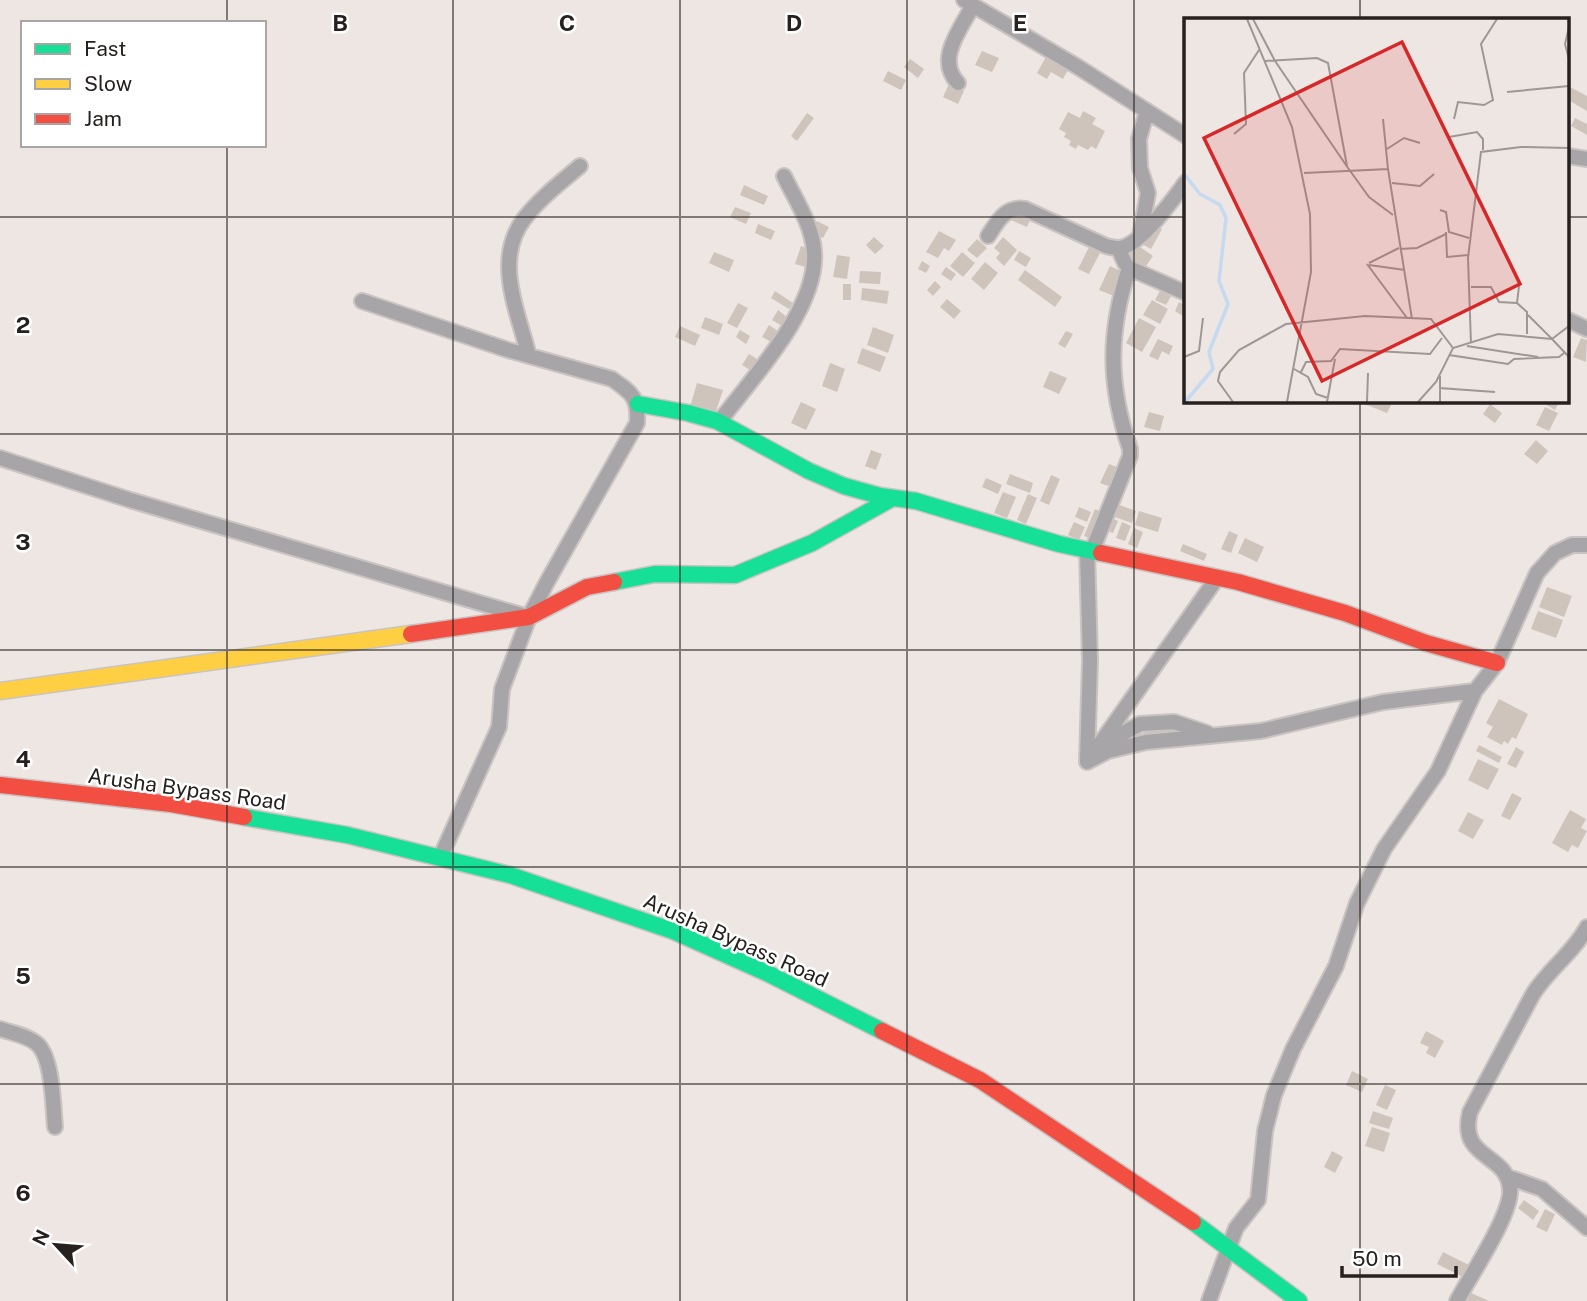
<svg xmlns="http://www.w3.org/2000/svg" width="1587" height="1301" font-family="'Public Sans',sans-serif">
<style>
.building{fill:#cfc4bc}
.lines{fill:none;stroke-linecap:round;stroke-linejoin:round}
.street-casing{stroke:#c9c3c1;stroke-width:18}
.fast-casing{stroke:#c9c3c1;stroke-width:19}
.slow-casing{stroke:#c9c3c1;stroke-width:19}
.jam-casing{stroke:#c9c3c1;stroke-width:19}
.street{stroke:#a7a5a7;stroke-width:14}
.fast{stroke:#16e098;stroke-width:16}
.slow{stroke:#ffcf43;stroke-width:16}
.jam{stroke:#f24e42;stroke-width:16}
.grid{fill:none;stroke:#26211f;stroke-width:2;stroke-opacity:0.55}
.labels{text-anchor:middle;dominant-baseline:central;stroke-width:5;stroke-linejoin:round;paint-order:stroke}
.street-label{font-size:21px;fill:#26211f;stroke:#fff}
.inset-river{fill:none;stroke:#c5d9f0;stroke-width:3.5}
.inset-road{fill:none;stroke:#9e9795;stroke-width:2}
.view{fill:#d62828;fill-opacity:0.15;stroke:#d62828;stroke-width:3.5}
.inset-edge{fill:none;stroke:#26211f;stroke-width:3.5}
.grid-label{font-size:23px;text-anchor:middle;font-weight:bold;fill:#26211f;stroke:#fff;stroke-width:5;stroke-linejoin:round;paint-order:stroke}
</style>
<rect width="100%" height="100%" fill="#eee6e3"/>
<path class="building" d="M982,51L999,58L992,72L975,65Z
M1047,55L1069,68L1063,79L1051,72L1047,79L1037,73Z
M910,59L924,69L918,78L904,67Z
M888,71L906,80L901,90L883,81Z
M949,84L964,91L958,104L943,97Z
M1568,86L1587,96V111L1568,100Z
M1083,111L1096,118L1092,124L1105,131L1096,149L1091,146L1088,150L1078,145L1076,149L1069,145L1071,141L1064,137L1066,133L1059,129L1068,112L1080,118Z
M807,113L814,118L797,141L791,136Z
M1575,118L1587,124V135L1571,126Z
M744,185L768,196L764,205L740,195Z
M735,207L751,213L746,224L730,217Z
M1015,211L1031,218L1027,227L1011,220Z
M817,221L829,227L823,238L811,232Z
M758,224L775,231L771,240L755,233Z
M1153,224L1162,229L1151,249L1142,244Z
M939,231L956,240L949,251L944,248L938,258L926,252Z
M874,237L884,246L875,254L866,245Z
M1003,237L1017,250L1004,266L996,258L1000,253L994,248Z
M977,239L987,248L977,258L967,250Z
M1137,245L1153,256L1144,269L1128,258Z
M801,246L812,250L806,267L795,264Z
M1089,247L1100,253L1089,274L1078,269Z
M1019,251L1031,258L1026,267L1014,260Z
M714,252L734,260L729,272L709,263Z
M962,252L975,263L963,277L950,266Z
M837,255L850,257L847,279L833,277Z
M922,261L930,266L926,273L918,269Z
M985,262L998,273L984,290L971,279Z
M1110,266L1125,273L1114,296L1099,290Z
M946,267L956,274L951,281L941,274Z
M1025,270L1062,297L1055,307L1018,280Z
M860,271L881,272L880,284L859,283Z
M935,281L941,287L933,296L927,290Z
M843,284H851V300H843Z
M1162,287L1173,293L1166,305L1155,300Z
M862,288L889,291L887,304L861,300Z
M775,291L793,303L789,309L771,298Z
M947,299L961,311L954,319L940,307Z
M1152,300L1168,309L1160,324L1143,315Z
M1179,302L1186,306V318L1175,311Z
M738,303L748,308L737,328L727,323Z
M778,310L787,317L782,326L772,320Z
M705,317L723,324L719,335L701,328Z
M1139,318L1156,327L1142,352L1126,343Z
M769,325L778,331L771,342L762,337Z
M680,326L700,335L695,346L675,337Z
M873,327L894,335L888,353L867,345Z
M740,330L750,336L746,344L736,337Z
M1066,331L1073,334L1065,348L1058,344Z
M1581,338L1587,340L1586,362L1573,357Z
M1158,339L1173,346L1169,355L1162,351L1158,360L1149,356Z
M862,348L886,357L880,372L857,363Z
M749,354L757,359L750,370L742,365Z
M830,363L845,369L837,392L822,386Z
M1050,371L1067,378L1059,394L1043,387Z
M697,383L723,390L715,414L690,407Z
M1357,401H1393L1387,413Z
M1546,401H1560L1555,410L1545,404Z
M801,402L816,409L806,430L791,423Z
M1490,404L1502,413L1495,423L1483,414Z
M1545,407L1558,413L1549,431L1536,425Z
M1149,412L1164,416L1160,431L1144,427Z
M1536,440L1548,451L1537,464L1524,454Z
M871,450L882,454L876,470L865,466Z
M1109,464L1119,468L1111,487L1100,483Z
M1010,474L1033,483L1030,493L1006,484Z
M1051,475L1060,479L1049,505L1040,501Z
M986,478L1002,485L998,494L982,487Z
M1003,492L1016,497L1007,518L994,513Z
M1028,494L1037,498L1026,524L1017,520Z
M1114,503L1136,511L1132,523L1109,515Z
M1079,507L1091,512L1087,522L1075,517Z
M1095,509L1102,512L1091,539L1084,536Z
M1139,511L1162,518L1158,532L1135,525Z
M1109,517L1118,521L1113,533L1104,530Z
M1074,522L1085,527L1079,540L1068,535Z
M1122,522L1131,526L1125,541L1116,538Z
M1134,528L1143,532L1137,548L1128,544Z
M1229,531L1238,535L1231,553L1221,549Z
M1245,538L1264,547L1257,562L1238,553Z
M1183,544L1207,554L1204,561L1180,551Z
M1547,587L1572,596L1564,617L1539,607Z
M1538,611L1563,620L1556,638L1531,629Z
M1499,699L1528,714L1516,739L1512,737L1508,744L1504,741L1502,745L1487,737L1493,727L1486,723Z
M1479,745L1502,757L1499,763L1476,751Z
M1516,747L1524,752L1516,768L1507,764Z
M1478,759L1499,769L1488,790L1468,780Z
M1512,793L1522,798L1510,820L1501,816Z
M1570,810L1586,819L1581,828L1587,831L1578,848L1572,845L1568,852L1552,843Z
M1468,812L1484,820L1473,839L1458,831Z
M1426,1031L1444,1041L1435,1058L1426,1053L1429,1047L1420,1043Z
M1352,1071L1368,1079L1362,1092L1346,1085Z
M1385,1085L1396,1090L1387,1110L1376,1105Z
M1373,1111L1393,1118L1389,1129L1369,1123Z
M1372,1127L1390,1133L1384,1152L1365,1146Z
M1332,1151L1343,1157L1335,1173L1324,1167Z
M1524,1200L1539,1211L1533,1220L1518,1208Z
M1545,1209L1555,1214L1547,1232L1536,1227Z
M1387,1252L1398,1256L1393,1269L1382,1264Z
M1443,1252L1471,1266L1465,1278L1437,1264Z
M1471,1293L1489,1301H1467Z"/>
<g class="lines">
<g class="street-casing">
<path id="street" d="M964,0L1078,67L1186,136
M958,83C935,59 961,29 973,5
M1568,156L1587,159
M988,236C998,221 1005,206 1025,209L1106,246C1110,247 1114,248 1118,248C1139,248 1173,199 1186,182
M1140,236L1148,193L1140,168L1139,139L1147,111
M1118,248L1125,263L1129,268L1186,293
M362,301L508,350L612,379C632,393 639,398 637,423L547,582L529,617L502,689L499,727L441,856
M1568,320L1587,329
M529,356C518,312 493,260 524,219C539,199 561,182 580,166
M719,422C752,378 819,308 814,251C812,224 795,199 784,176
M0,458L130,500L521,615
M1087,550L1090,661L1087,761
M1092,551L1130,456V449C1108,385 1108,332 1129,268
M1105,743L1140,724L1174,722L1207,733
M1090,758L1217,578
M1087,762L1108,751L1146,742L1261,731L1383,702L1475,691
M0,1029C12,1033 26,1035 36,1043C53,1056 53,1106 55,1127
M1508,1177L1542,1189L1587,1228
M1209,1301L1236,1228L1258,1200L1265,1131L1274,1095L1293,1049L1336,966L1357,903L1384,849L1438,771L1475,691L1497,663L1537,573L1555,553L1572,545H1587
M1457,1301C1470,1276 1513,1213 1510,1188C1506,1152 1458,1160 1470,1112L1533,994C1549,969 1573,953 1587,927"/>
</g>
<g class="fast-casing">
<path id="fast" d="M638,404L688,413L717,421L809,471L844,486L880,496L916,501L1059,544L1101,553
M614,582L655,574L735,575L812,543L891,499
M244,817L347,835L510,875L673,931L769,974L882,1031
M1193,1222L1299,1301"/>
</g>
<g class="slow-casing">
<path id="slow" d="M0,691L411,634"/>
</g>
<g class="jam-casing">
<path id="jam" d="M1101,553L1238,582L1345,613L1426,643L1497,663
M411,634L529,617L587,587L614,582
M0,785L171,804L244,817
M882,1031L980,1080L1193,1222"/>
</g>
<use href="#street" class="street"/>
<use href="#fast" class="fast"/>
<use href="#slow" class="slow"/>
<use href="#jam" class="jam"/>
</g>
<path class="grid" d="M227,0V23M453,0V1301M680,0V1301M907,0V1301M1134,0V1301M1360,0V19M227,145V1301M0,217H1186M1568,217H1587M1360,401V1301M0,434H1587M0,650H1587M0,867H1587M0,1084H1587"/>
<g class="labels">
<g class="street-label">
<text transform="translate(187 789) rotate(8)">Arusha Bypass Road</text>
<text transform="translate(736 940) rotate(24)">Arusha Bypass Road</text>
</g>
</g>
<g transform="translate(1184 18)">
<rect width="385" height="385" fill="#eee6e3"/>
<path class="inset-river" d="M0,156L16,176L36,187L42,200L35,263L44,286L25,334L29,351L1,384"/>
<path class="inset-road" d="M63,1L108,109L126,196L127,254L103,384M69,1L91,43L164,150L185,179L209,197M385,9L381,26L385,41M81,43L133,40L144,45L163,148M323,74L385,68M270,101L274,84L300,87L309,82L297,26L313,1M50,116L62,106L60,55L75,32M265,119L293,114L299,121V132M203,131L220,120L236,125M204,151L228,301M120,155L204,151L199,101M208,165L236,168L250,156M256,192L262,194L265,214L285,220M262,214L263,239L284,237M216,231L233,230L262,216M185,245L215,230M183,246L223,300M185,247L221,252M335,268L333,285L343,294V316M287,269H307L315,284L333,285M344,297L368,321L385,308M287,326L284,240L297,134L337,129L385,130M283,328L354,339M265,337L324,346L330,341L375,339L380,335M0,339L15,333L19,300M110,351L124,359L132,376L144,380M117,354L122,344L147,343L156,331L246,336L258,320M256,358V384M255,370L311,374M49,384L34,363L36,354L55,332L102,306L181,298L247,301L269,330M143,384L151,341M183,384L184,355M234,384L252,364L269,330L314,316L368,321L385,339"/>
<path class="view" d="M218,24L336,266L138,363L20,120Z"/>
<rect width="385" height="385" class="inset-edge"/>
</g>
<g class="grid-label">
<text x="340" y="31">B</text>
<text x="567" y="31">C</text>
<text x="794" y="31">D</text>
<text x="1020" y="31">E</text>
<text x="23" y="333">2</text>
<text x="23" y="550">3</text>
<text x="23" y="767">4</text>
<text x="23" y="984">5</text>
<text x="23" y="1201">6</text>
</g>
<rect x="21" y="21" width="245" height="126" fill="#ffffff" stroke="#a8a6a5" stroke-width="2"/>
<rect x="35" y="44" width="35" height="10" fill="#16e098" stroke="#a8a6a5" stroke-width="2"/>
<text x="84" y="56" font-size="21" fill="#26211f">Fast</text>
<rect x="35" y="79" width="35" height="10" fill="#ffcf43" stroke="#a8a6a5" stroke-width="2"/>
<text x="84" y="91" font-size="21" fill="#26211f">Slow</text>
<rect x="35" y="114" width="35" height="10" fill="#f24e42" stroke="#a8a6a5" stroke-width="2"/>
<text x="84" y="126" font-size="21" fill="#26211f">Jam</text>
<g transform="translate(56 1245) rotate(296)" stroke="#ffffff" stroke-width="5" paint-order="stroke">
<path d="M0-5L12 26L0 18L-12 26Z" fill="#26211f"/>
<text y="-10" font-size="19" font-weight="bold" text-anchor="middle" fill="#26211f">N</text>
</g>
<path d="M1342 1266v10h114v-10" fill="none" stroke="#26211f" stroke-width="3.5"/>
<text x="1352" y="1266" font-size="21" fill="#26211f" stroke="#ffffff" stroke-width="5" paint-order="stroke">50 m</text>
</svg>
